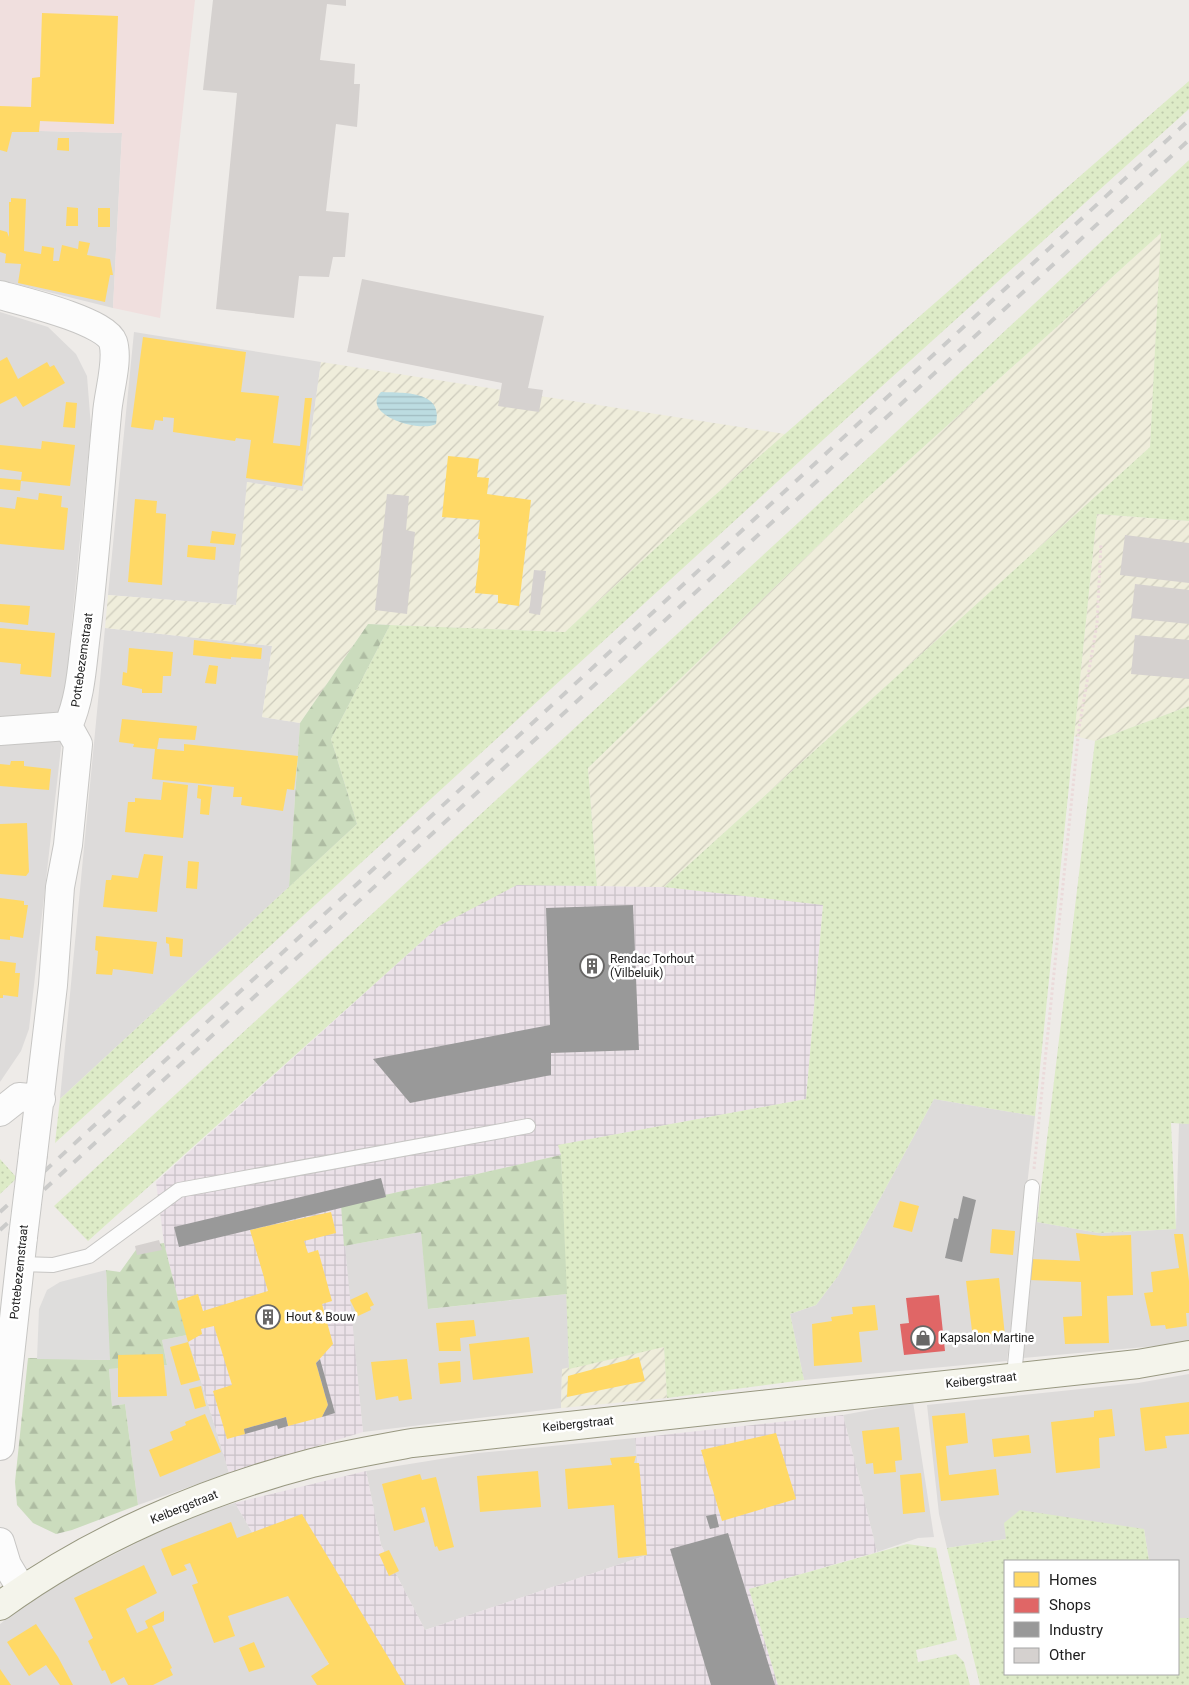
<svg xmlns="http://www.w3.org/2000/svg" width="1189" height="1685" font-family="Roboto,sans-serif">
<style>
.residential{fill:#dddbda}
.commercial{fill:#f0dfde}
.industrial{fill:url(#industrial-grid)}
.farmland{fill:url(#farmland-furrows)}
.grass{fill:url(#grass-dots)}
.forest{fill:url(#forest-firs)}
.parking{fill:#dedddc}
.water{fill:url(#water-rules)}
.homes{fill:#ffd966}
.shops{fill:#e06666}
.industry{fill:#999}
.building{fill:#d5d1cf}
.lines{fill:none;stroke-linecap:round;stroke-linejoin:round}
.lane-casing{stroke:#c7c6c4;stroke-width:16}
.street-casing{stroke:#c7c6c4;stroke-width:30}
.secondary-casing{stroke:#989880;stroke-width:30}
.path{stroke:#ebdada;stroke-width:3;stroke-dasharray:2.5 2.5;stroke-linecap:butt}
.lane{stroke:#fcfcfc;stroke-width:14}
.street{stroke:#fcfcfc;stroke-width:28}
.secondary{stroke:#f4f4eb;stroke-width:28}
.rail{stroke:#cbcbca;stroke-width:4;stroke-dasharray:10 10;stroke-linecap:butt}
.street-bridge-casing{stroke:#c7c6c4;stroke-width:30;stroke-linecap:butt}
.street-bridge{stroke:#fcfcfc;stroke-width:28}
.labels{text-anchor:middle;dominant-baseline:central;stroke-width:5;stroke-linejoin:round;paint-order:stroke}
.street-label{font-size:12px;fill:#202020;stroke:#fff}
.poi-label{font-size:12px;fill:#202020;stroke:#fff;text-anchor:start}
</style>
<defs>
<pattern id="industrial-grid" width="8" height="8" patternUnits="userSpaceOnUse" patternTransform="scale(1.25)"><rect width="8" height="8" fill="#ebe1e8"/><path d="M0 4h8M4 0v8" fill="none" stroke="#c9c1c7"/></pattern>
<pattern id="farmland-furrows" width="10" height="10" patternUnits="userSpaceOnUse" patternTransform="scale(1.25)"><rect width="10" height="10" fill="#efeddb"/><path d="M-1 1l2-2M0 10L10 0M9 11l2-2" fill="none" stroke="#cdcbbc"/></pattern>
<pattern id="grass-dots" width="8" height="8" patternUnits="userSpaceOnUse" patternTransform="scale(1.25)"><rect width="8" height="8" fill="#ddebc7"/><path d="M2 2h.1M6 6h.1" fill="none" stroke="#bdc9ab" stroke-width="1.8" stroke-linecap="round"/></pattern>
<pattern id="forest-firs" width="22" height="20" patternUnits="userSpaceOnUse" patternTransform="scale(1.25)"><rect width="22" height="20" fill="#cbdcbd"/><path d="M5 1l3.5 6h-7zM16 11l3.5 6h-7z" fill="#aebca2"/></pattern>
<pattern id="water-rules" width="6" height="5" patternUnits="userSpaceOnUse" patternTransform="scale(1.25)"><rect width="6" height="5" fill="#bcdce1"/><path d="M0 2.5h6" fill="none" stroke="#a1bcc1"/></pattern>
</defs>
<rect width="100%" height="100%" fill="#eeebe8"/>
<path class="residential" d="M0,130L122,133L113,308L0,280Z
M0,312L48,327L76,354L87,376L91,427L63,714L0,718Z
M134,332L321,362L303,491L247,482L237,605L108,595Z
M105,628L272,646L262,717L300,723L289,887L60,1099Z
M62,739L29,1029L21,1051L0,1082V742Z
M934,1099L1035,1116L1007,1361L804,1380L790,1314L816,1305L838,1276Z
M1179,1123L1189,1124V1343L1023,1358L1037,1222L1099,1233L1176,1229Z
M421,1232L429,1309L567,1294L569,1369L562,1370L561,1408L363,1432L344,1246Z
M187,1335L229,1473L138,1505L125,1404L112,1406L109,1369L167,1365L162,1340Z
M1189,1374V1618H1178V1561H1149L1144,1529L1006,1539L947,1548L939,1514L927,1405L1138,1383Z
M913,1402L934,1537L918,1538L877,1552L843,1415Z
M635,1438L647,1555L425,1630L381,1545L366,1471L478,1453Z
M235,1503L336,1676L322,1685H0V1624L44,1590L190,1516Z"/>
<path class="commercial" d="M0,0H195L160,318L113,308L122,133L0,130Z"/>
<path class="industrial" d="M509,885L664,887L823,904L806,1099L559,1145L561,1155L341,1205L363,1432L229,1473L187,1335L164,1243L156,1182L439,926Z
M843,1415L877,1552L749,1589L778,1685H322L336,1676L235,1503L366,1471L381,1545L425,1630L647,1555L635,1438Z"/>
<path class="farmland" d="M1162,232L1150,447L664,887L597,886L588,768L868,497Z
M321,362L785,434L683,523L565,632L368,624L300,723L262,717L272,646L105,628L108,595L236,605L247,482L303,491Z
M1097,514L1189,521V706L1095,741L1074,736Z
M664,1346L667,1398L561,1408L562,1369Z"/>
<path class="grass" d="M1189,81V109L860,406L55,1143L60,1099L357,824L331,739L390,625L565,632L683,523Z
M1189,160V521L1097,514L1035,1116L934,1099L838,1276L816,1305L790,1314L804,1380L667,1398L664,1347L569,1369L561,1155L558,1145L806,1099L823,905L664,887L1150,447L1161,233L868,497L588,768L597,886L517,885L439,926L88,1241L54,1206L811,511Z
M1189,706V1124L1171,1123L1176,1229L1099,1233L1037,1222L1095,741Z
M0,1159L17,1178L0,1194Z
M1020,1510L1144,1529L1149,1561H1005V1674H1178V1618H1189V1685H980L947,1548L1006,1539L1004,1523Z
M907,1544L936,1548L957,1640L916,1650L918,1662L956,1654L964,1662L970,1685H778L749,1589Z"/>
<path class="forest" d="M368,624L390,625L331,739L357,824L289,887L300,723Z
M561,1155L567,1294L428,1309L421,1232L344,1246L341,1205Z
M164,1243L187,1335L162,1340L167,1365L109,1369L112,1406L125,1404L138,1505L72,1530L56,1534L33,1523L17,1505L15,1482L28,1358L109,1360L106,1270L120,1272L138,1247Z"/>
<path class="parking" d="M106,1270L110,1360L37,1359L39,1309L47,1290L60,1282Z"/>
<path class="water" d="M381,392C403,393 444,390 436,424C421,433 360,415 381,392Z"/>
<path class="homes" d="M42,13L118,16L114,124L40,121L39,132H12L7,152L0,150V106L31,107L32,78L40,77Z
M58,138H69V151L57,150Z
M11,198L26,199L24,251L41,254L42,246L54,248L53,261H59L62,245L78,249L79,241L90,243L87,255L110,259L113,275H110L105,302L18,283L21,264L5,263L6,254L0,252V230L7,232L9,237V202H11Z
M67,207L78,208V226H66Z
M98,208H110V227H98Z
M143,337L246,352L241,392L279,396L273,443L300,446L305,398H312L302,486L246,478L251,440L236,438L235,441L173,432L174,418L163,417V421L155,420L153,430L131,427Z
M7,357L18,379L47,362L50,367L54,365L65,383L23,407L16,396L0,404V361Z
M66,402L77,403L75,428L63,427Z
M42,441L75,445L70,486L21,481L20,491L0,489V478L21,480L22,472L0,469V445L41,449Z
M448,456L479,459L477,477L489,478L487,494L531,500L519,606L498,603V595L475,593L480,549V539H478L480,520L442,517Z
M39,493L62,496L61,507L68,508L64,550L0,544V507L15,509L17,497L38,500Z
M135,499L157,501L156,513L166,514L162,585L128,582Z
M212,531L236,534L234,545L210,543Z
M188,545L216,547L215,560L187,557Z
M0,604L30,606L28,625L0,622Z
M0,628L55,633L51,677L20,674L21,664L0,662Z
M194,640L262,648L261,659L231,657V659L193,655Z
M129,648L173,652L171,676H163L162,693H142V689L122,685L123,672L127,673Z
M209,665L218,666L216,684L205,683Z
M122,719L197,726L195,740L159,738L157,749L184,751V744L298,756L294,790L287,789L283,811L241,805L242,797H233L234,787L152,779L155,749L133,747L134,744L119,742Z
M11,761H24V766L51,769L49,790L0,786V764L10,765Z
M163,782L188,785L183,838L125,832L128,802H135V798L161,800Z
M198,785L212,787L209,815L200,814L201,799L197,798Z
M27,823L29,872L26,876L0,874V824Z
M144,854L163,856L157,912L103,907L106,880H111L112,875L138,878Z
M188,861L199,862L197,889L186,888Z
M0,898L24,901V905H28L23,938L10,936V940L0,939Z
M96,936L157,942L153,974L113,969L112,975L96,974L98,951L95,950Z
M166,937L183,939L182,957L170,956L169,944L166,943Z
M0,961L16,963L15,973H20L18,997L3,995V998H0Z
M900,1201L919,1206L912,1232L893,1227Z
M331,1212L336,1233L304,1241L308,1253L318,1250L332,1301L322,1304L333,1344L316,1363L328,1405L322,1417L288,1426L286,1417L244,1429L245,1434L227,1439L213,1391L232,1385L214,1326L201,1329L202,1334L188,1342L177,1301L198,1294L203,1311L268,1291L250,1230Z
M992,1229L1015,1231L1013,1255L990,1253Z
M1076,1233L1102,1236L1131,1235L1133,1295L1107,1296L1109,1343L1065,1344L1063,1317L1082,1316L1081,1282L1029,1280L1031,1259L1080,1261Z
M1174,1234H1183L1189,1281V1313H1186L1187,1326L1166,1329L1165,1325L1151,1326L1144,1293L1153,1292L1151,1272L1179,1268Z
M999,1278L1005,1336L973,1339L966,1281Z
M367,1292L374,1305L370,1307L371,1310L358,1316L350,1300Z
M875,1305L878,1330L859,1332L862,1362L814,1366L812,1324L832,1321L831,1317L853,1314L852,1307Z
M474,1320L476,1336L460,1338L461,1351H439L436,1323Z
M529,1337L533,1373L473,1380L469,1344Z
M188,1342L200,1380L181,1385L170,1347Z
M163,1354L167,1396L118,1397V1355Z
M639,1357L645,1381L567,1397L568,1376Z
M407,1359L412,1399L399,1401L398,1396L376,1400L371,1362Z
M460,1361L461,1382L440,1384L438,1363Z
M201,1386L206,1406L195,1409L189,1389Z
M1189,1402V1434L1165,1436L1167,1448L1145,1451L1140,1408Z
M1112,1409L1115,1436L1099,1438L1100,1468L1056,1473L1051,1422L1094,1417V1411Z
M965,1413L968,1443L946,1446L949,1475L996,1469L999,1495L941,1501L932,1416Z
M205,1414L221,1452L160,1477L149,1450L173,1440L170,1432L186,1425L185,1422Z
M899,1427L902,1460L895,1461L896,1472L874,1474L873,1463L866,1464L862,1431Z
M776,1433L796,1499L722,1521L701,1450Z
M1029,1435L1031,1453L994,1457L992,1439Z
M636,1456L634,1463H639L647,1555L618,1558L614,1505L568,1509L565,1469L612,1465L610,1458Z
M538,1471L541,1507L480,1512L477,1476Z
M921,1473L925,1512L903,1514L900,1475Z
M420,1474L422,1480L436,1477L454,1547L439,1551L437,1546L435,1547L425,1507L421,1508L425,1522L394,1531L382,1484Z
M302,1514L405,1685H317L311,1676L329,1664L288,1596L228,1616L235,1636L214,1643L192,1585L198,1583L190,1563L184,1565L187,1570L172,1576L161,1549L231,1522L237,1538Z
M389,1550L399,1571L389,1576L379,1554Z
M144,1565L157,1593L126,1609L137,1633L148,1628L145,1621L164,1611V1621L152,1626L172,1668L170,1669L173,1675L153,1685H128L124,1677L111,1684L105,1670L102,1671L88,1641L93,1638L74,1598Z
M36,1624L58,1657L73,1685H60L46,1665L29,1676L7,1642Z
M254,1642L265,1667L249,1672L239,1648Z
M0,1669L11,1685H0Z"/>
<path class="shops" d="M939,1295L945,1351L904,1355L900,1324L909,1323L906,1298Z"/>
<path class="industry" d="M633,905L639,1050L551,1053V1075L410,1103L373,1059L550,1025L546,908Z
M381,1178L386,1197L179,1247L174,1227Z
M963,1196L976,1200L962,1262L945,1258L954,1218L958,1219Z
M320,1359L335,1413L322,1417L328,1405L316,1363Z
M286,1417L288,1426L278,1429L277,1425L245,1434L244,1429Z
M716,1514L719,1527L710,1529L706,1516Z
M728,1533L775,1685H711L670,1549Z"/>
<path class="building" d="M213,0H346V6L327,4L320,60L355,64L354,84H360L357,127L336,124L326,211L349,213L345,257H333L329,277L299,276L294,318L216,309L237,93L203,90Z
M362,279L544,316L528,388L543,390L539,412L498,406L502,383L347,352Z
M387,494L409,496L406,530L415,532L407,614L375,610Z
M1125,535L1189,543V583L1120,575Z
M534,570L546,571L540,615L529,613Z
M1135,584L1189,590V624L1131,618Z
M1135,635L1189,640V679L1131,674Z
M159,1240L162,1250L137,1255L135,1246Z"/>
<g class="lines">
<g class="lane-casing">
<path id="lane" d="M20,1264L53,1265L89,1256L179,1190L528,1126
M1014,1376L1032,1187"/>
</g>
<g class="street-casing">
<path id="street" d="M0,295C22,301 106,321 113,342C119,361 108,394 107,414C100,487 95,561 86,634C82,665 81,697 68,726
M0,731L68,726
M0,1112L19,1097L41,1099
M33,1154L53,985L60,887L68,845L78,744L68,726
M0,1446L23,1237
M0,1542L7,1565L22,1590"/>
</g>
<g class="secondary-casing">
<path id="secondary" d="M0,1606C90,1540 204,1491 312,1463C345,1455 379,1449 412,1443L1138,1364L1189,1355"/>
</g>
<path class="path" d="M1034,1169L1079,728L1097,624L1101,543"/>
<use href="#lane" class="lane"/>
<use href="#street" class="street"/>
<use href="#secondary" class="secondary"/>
<path class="rail" d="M0,1212L1189,120
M0,1230L1189,140"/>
<g class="street-bridge-casing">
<path id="street-bridge" d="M23,1237L33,1154"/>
</g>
<use href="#street-bridge" class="street-bridge"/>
</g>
<defs>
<g id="building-ring" transform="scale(1.25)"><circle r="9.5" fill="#fff" stroke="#686766" stroke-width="1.5"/><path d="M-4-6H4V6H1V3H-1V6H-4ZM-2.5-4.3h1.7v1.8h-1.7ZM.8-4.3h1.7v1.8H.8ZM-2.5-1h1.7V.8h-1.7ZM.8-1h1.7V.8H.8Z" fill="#686766"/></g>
<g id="shop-ring" transform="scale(1.25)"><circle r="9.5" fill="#fff" stroke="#686766" stroke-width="1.5"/><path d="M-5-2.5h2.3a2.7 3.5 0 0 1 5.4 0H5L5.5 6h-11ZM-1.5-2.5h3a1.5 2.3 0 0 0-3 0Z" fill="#686766"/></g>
</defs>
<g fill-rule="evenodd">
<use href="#building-ring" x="592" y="966"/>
<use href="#building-ring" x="268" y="1317"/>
<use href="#shop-ring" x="923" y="1338"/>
</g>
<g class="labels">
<g class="street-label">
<text transform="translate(82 660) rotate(-82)">Pottebezemstraat</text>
<text transform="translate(19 1272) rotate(-84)">Pottebezemstraat</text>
<text transform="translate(981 1380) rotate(-6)">Keibergstraat</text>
<text transform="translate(578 1424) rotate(-6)">Keibergstraat</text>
<text transform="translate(184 1507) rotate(-22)">Keibergstraat</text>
</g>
<g class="poi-label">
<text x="610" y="959">Rendac Torhout<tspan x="610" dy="14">(Vilbeluik)</tspan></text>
<text x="286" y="1317">Hout &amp; Bouw</text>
<text x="940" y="1338">Kapsalon Martine</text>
</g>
</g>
<rect x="1004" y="1560" width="175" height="115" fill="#ffffff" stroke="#a6a6a6"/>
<rect x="1014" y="1572" width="25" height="15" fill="#ffd966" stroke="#a6a6a6"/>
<text x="1049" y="1585" font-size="15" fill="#202020">Homes</text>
<rect x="1014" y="1598" width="25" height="15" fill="#e06666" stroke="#a6a6a6"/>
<text x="1049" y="1610" font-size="15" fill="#202020">Shops</text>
<rect x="1014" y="1622" width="25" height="15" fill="#999999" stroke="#a6a6a6"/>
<text x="1049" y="1635" font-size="15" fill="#202020">Industry</text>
<rect x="1014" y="1648" width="25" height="15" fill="#d5d1cf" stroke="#a6a6a6"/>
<text x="1049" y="1660" font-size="15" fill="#202020">Other</text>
</svg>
